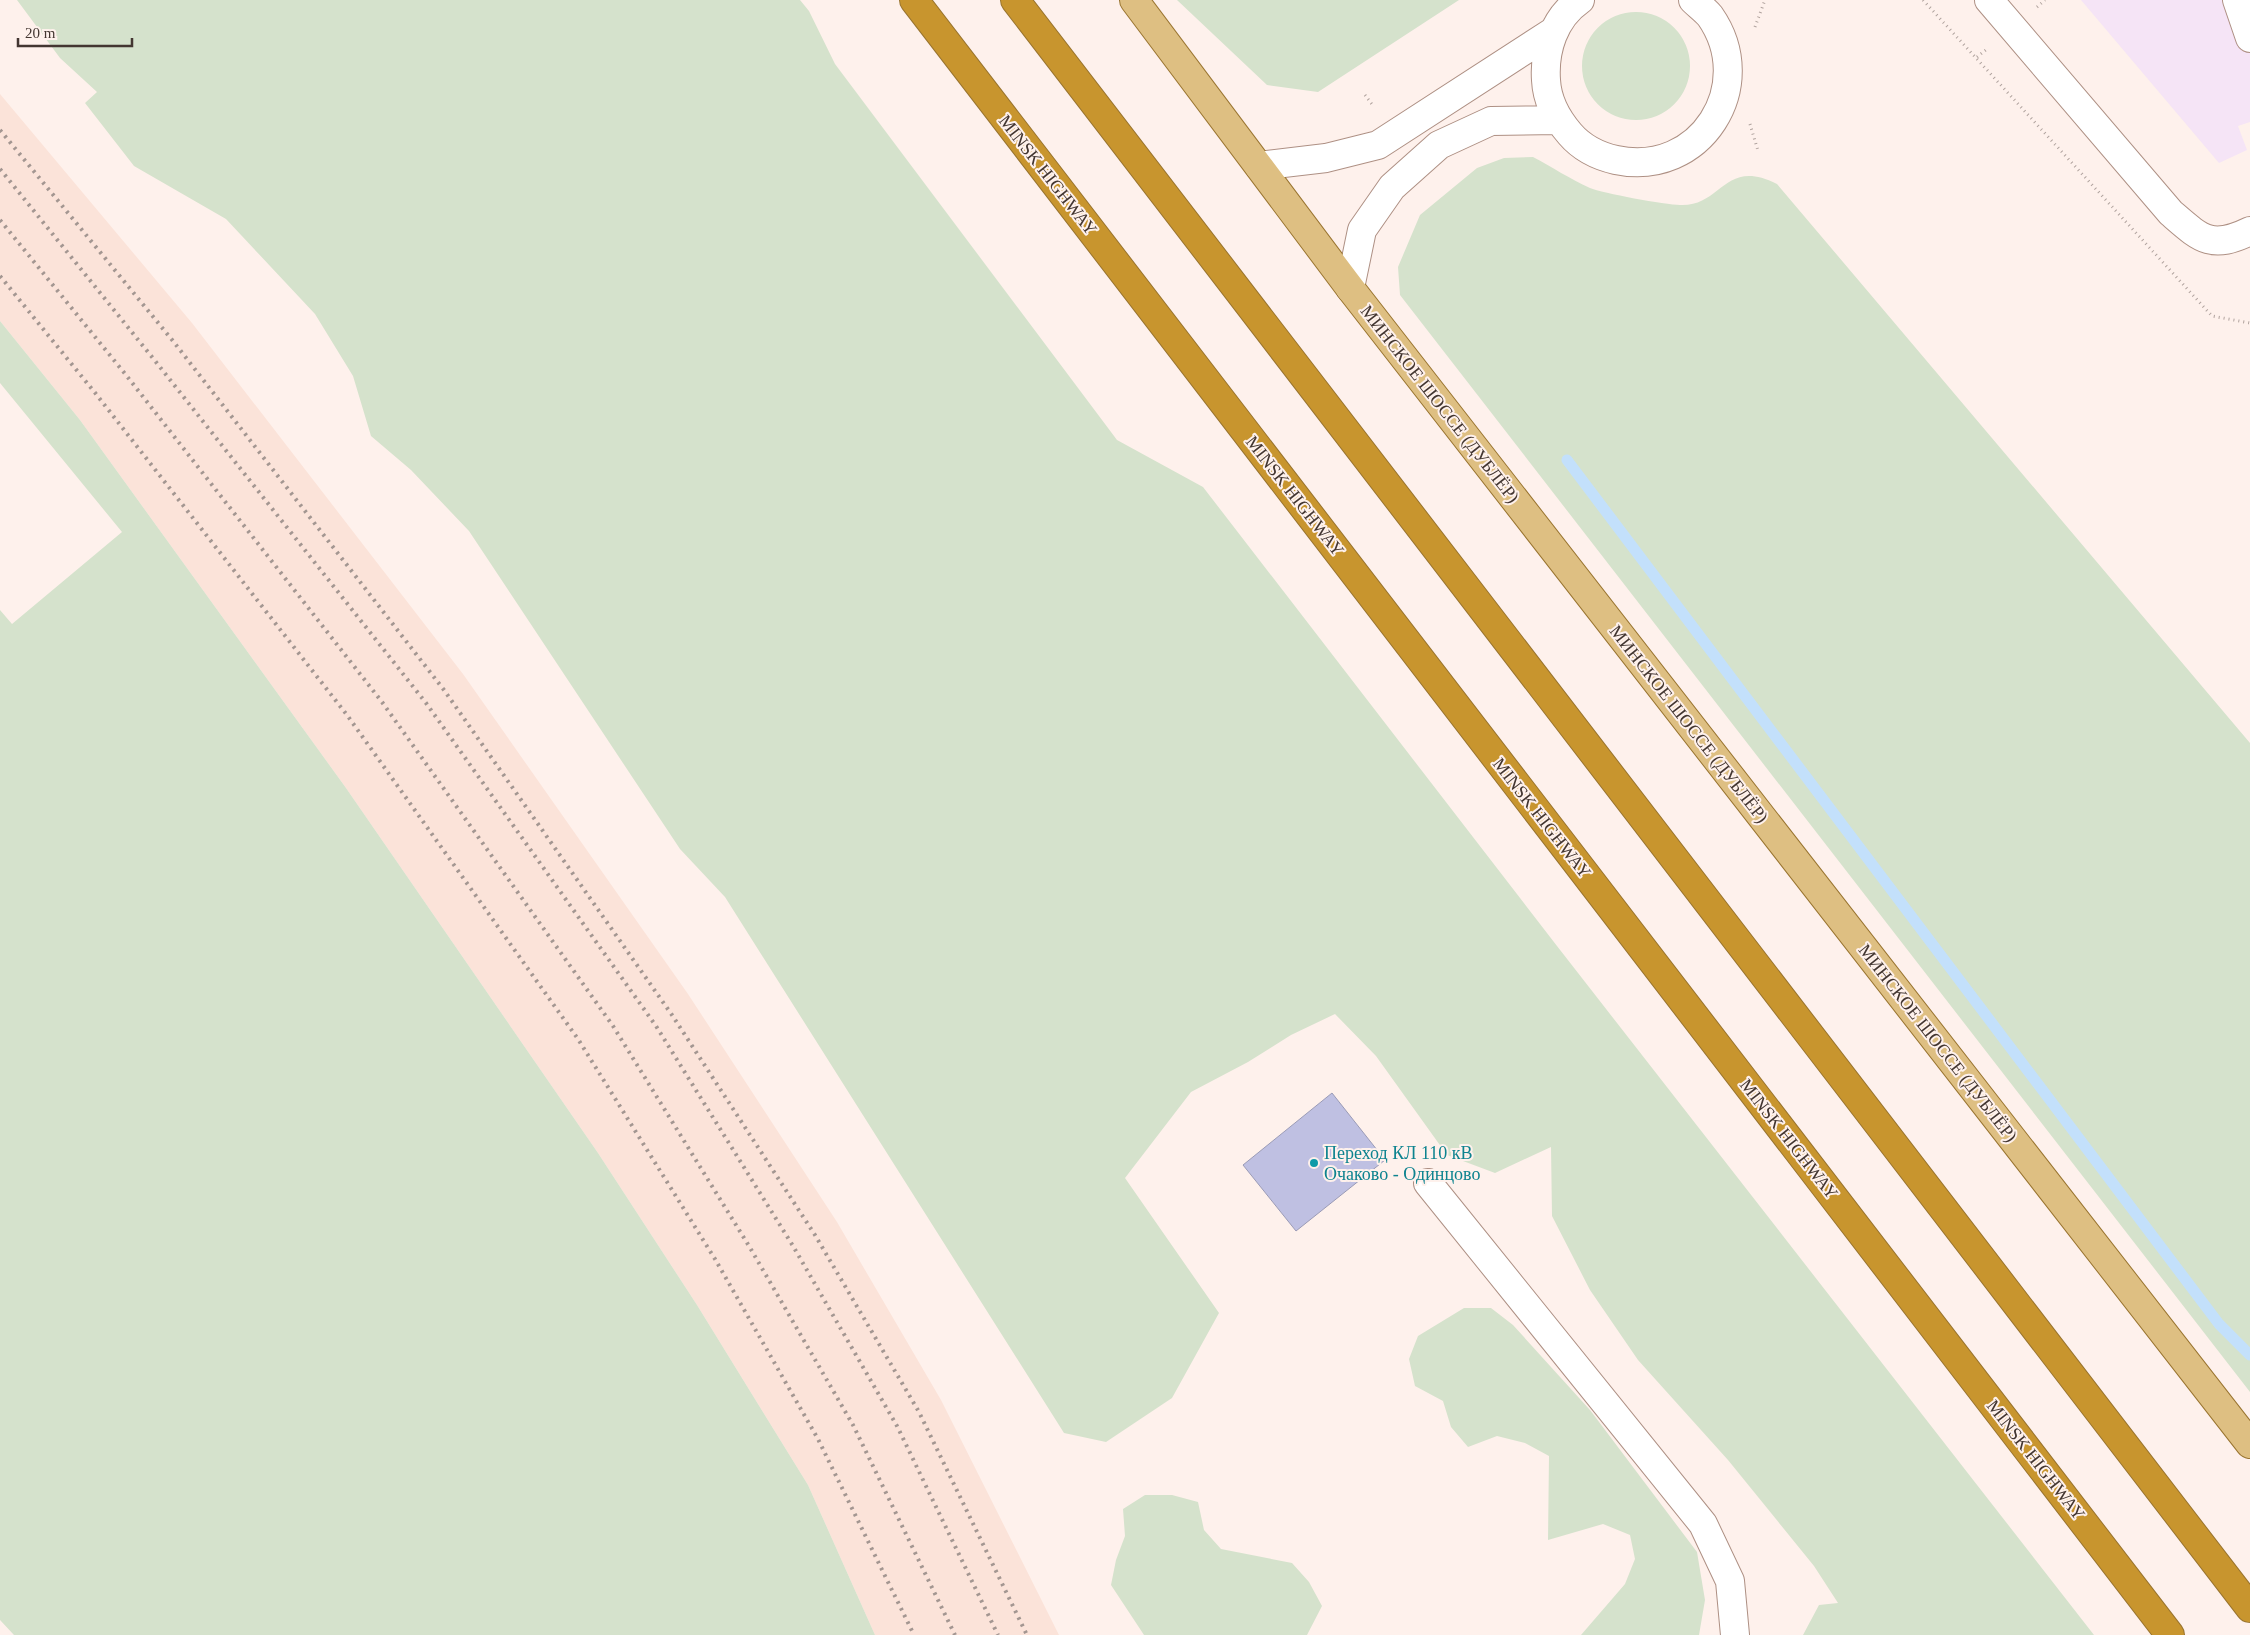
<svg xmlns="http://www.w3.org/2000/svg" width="2250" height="1635" font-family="Georgia,serif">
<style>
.commercial{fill:#f5e4f6}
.built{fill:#fbe3d9}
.green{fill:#d5e2cc}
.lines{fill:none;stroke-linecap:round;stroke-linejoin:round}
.stream{stroke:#c3e0fb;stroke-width:11}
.building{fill:#bfc0e2;stroke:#9a9bb6}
.minor-casing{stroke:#ae9084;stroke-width:30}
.major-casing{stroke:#99742f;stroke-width:30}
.highway-casing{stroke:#99742f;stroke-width:30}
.path{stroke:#b0a39e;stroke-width:3;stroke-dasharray:1 4;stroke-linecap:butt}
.minor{stroke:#fff;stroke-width:28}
.major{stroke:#debf82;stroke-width:28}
.highway{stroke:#c8952e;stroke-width:28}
.rail{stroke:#a39691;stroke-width:4;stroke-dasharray:2.5 5;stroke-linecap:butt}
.culture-dot{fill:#0f9aa8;stroke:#fef1ec;stroke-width:2}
.labels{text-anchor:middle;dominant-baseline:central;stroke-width:4;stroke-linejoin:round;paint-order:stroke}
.street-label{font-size:18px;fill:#433631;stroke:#fef1ec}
.culture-label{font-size:18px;fill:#0d838f;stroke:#fef1ec;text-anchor:start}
</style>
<rect width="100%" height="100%" fill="#fef1ec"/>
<path class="commercial" d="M2081,0H2250V122L2238,126L2247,150L2219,163Z"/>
<path class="built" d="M0,94L192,323L463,674L688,994L837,1222L941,1400L1059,1635H875L808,1485L697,1305L598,1153L346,788L80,420L0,321Z"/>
<path class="green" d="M17,0H800L809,11L835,64L1117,440L1203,487L1557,946L2094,1635H1803L1819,1605L1838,1603L1814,1566L1728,1460L1638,1360L1590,1290L1552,1216L1551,1147L1495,1173L1447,1155L1376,1056L1335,1014L1291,1035L1248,1062L1191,1092L1125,1178L1219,1313L1172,1398L1106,1442L1064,1433L725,897L680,849L469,531L411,470L371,436L353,376L315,314L226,219L134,166L85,103L97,92L60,58Z
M1177,0H1459L1318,92L1267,85Z
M1582 66a54 54 0 1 1 108 0a54 54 0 1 1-108 0Z
M1533,157C1552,167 1570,179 1590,188C1602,193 1666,205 1680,205C1722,207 1724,157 1777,184L2250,743V1392L1400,295L1398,267L1420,215L1477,168L1504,158Z
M0,321L80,420L346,788L598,1153L697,1305L808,1485L875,1635H14L0,1620V610L12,624L122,532L0,383Z
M1464,1308H1491L1513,1325L1590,1410L1697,1552L1705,1600L1699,1635H1581L1625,1584L1635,1559L1630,1535L1603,1524L1548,1540L1549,1456L1525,1443L1497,1436L1468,1447L1451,1427L1443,1401L1415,1386L1409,1359L1418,1336Z
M1145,1495H1172L1198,1502L1204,1530L1221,1549L1292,1563L1309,1582L1322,1606L1307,1635H1144L1111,1585L1116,1560L1125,1536L1123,1509Z"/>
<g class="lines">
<path class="stream" d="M1567,460L2219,1324L2250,1355"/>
</g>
<path class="building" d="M1332,1093L1385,1160L1296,1231L1243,1165Z"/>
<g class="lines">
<g class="minor-casing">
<path id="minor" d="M1580,0C1554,18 1544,50 1546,80C1547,101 1557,119 1570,134C1582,148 1598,156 1616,160C1700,178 1759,86 1710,16C1705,10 1698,5 1693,0
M1989,0L2171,213C2201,239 2211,250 2250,231
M2237,0L2250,38
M1259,166L1326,158L1378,145L1554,31
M1350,288L1362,230L1392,187L1439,145L1491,121L1558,120
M1428,1183L1703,1524L1730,1581L1735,1635"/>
</g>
<g class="major-casing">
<path id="major" d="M1134,0L1350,288L2250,1444"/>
</g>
<g class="highway-casing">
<path id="highway" d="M914,0L2170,1635
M1015,0L2250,1608"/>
</g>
<path class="path" d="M1923,0L2212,316L2250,323
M2037,7L2045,0
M1755,27L1765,0
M1977,57L1987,49
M1365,95L1374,107
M1750,124L1758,151"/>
<use href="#minor" class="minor"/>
<use href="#major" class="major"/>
<use href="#highway" class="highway"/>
<path class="rail" d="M0,130L173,341L444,690L672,1015L815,1235L919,1412L1027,1635
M0,169L152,357L426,703L656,1026L793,1246L897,1426L998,1635
M0,220L126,375L382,702L613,1026L749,1246L853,1425L955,1635
M0,276L96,394L347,715L578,1039L715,1259L818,1439L914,1635"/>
</g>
<circle class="culture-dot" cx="1314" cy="1163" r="5"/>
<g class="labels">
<g class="street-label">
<text transform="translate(1048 175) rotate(52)">MINSK HIGHWAY</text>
<text transform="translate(1440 404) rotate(52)">МИНСКОЕ ШОССЕ (ДУБЛЁР)</text>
<text transform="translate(1295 496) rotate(52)">MINSK HIGHWAY</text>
<text transform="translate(1689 724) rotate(52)">МИНСКОЕ ШОССЕ (ДУБЛЁР)</text>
<text transform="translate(1542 818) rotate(52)">MINSK HIGHWAY</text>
<text transform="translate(1938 1043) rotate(52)">МИНСКОЕ ШОССЕ (ДУБЛЁР)</text>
<text transform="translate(1789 1139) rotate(52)">MINSK HIGHWAY</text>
<text transform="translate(2036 1460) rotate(52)">MINSK HIGHWAY</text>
</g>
<g class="culture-label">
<text x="1324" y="1153">Переход КЛ 110 кВ<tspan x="1324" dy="21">Очаково - Одинцово</tspan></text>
</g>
</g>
<path d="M18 38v8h114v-8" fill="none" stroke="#433631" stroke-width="2.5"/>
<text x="25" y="38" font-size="15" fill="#433631" stroke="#fef1ec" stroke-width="4" paint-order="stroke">20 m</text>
</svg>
